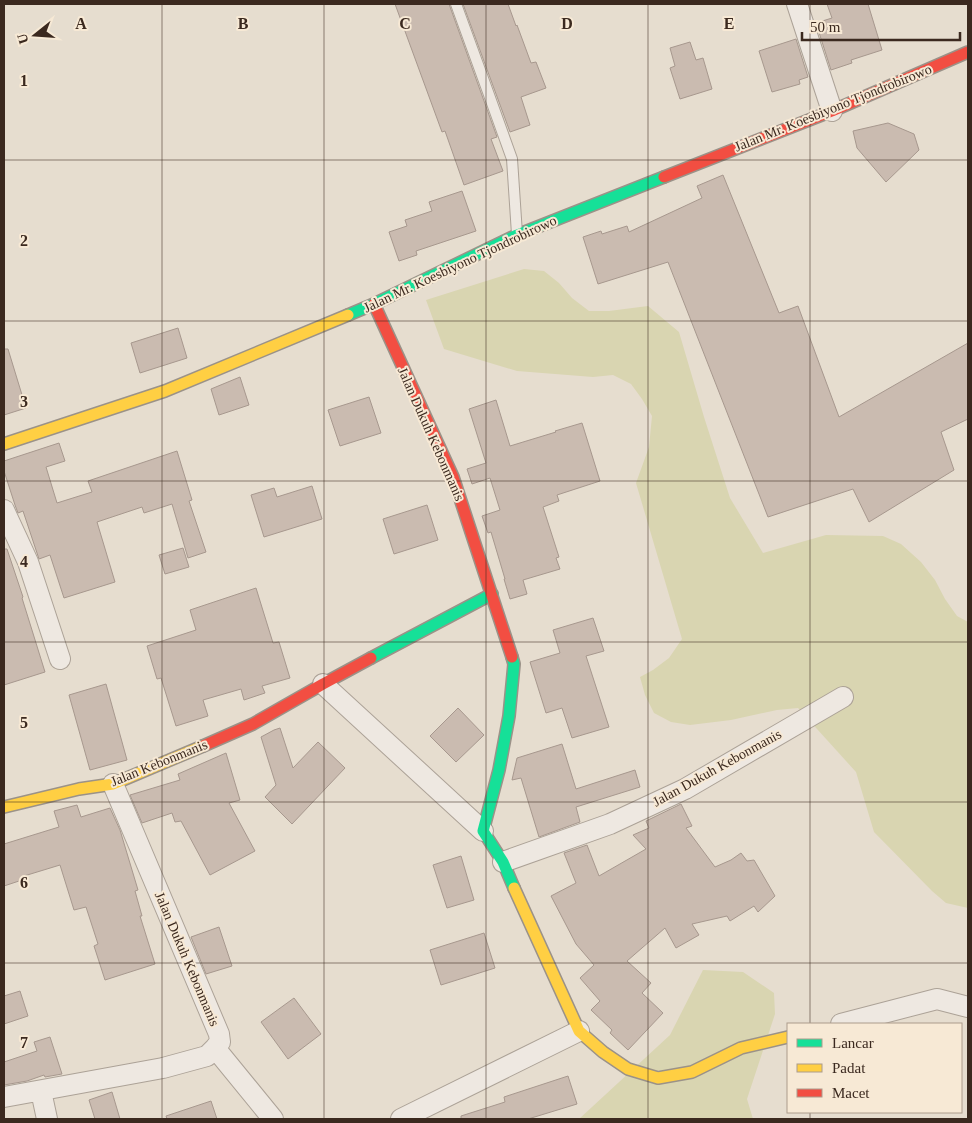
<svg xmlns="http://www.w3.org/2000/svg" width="972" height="1123" font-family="Georgia,serif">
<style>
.green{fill:#d9d5b1}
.building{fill:#cabbb0;stroke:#a7988e}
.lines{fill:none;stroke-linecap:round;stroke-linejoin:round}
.lane-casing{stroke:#aca297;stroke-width:12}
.street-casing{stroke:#aca297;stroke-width:22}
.fast-casing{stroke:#9b9288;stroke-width:14}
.slow-casing{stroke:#9b9288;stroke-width:14}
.jam-casing{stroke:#9b9288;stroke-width:14}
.lane{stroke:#eee8e1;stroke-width:10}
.street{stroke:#eee8e1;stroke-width:20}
.fast{stroke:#16e098;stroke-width:11}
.slow{stroke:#ffcf43;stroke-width:11}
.jam{stroke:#f24e42;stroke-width:11}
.grid{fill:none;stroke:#3b291f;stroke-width:1;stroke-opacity:0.55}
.labels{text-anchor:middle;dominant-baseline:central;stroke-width:4;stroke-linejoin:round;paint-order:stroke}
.street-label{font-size:14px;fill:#3b291f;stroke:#f7e9d5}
.grid-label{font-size:16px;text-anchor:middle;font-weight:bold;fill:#3b291f;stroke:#f7e9d5;stroke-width:4;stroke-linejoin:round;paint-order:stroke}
</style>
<rect width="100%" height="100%" fill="#e6ddcf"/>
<path class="green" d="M524,269L544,271L559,283L572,298L589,311H609L648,306L679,332L704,417L730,498L763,553L826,535L883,536L901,544L921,562L935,580L945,599L957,616L968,622V908L946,903L932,891L874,832L856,772L798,708L777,710L731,720L690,725L671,722L654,713L645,695L640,677L653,670L669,658L682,639L636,483L649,447L652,416L642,399L631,384L613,375L593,377L517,371L444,349L426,300Z
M703,970L743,972L774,993L775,1014L747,1099L753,1119H579L670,1035Z"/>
<path class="building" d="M395,4H449L497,137L491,139L503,171L464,185L445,131L442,132Z
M463,4H508L516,26L517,25L531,63L536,62L546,88L521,97L530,125L510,132Z
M827,4H868L882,50L851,60L852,63L831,70L816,23L832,18Z
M796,39L808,77L799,80L800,84L772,92L759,51Z
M690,42L696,60L703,58L712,89L680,99L670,68L675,66L670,48Z
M888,123L914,134L919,150L886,182L857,148L853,131Z
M723,175L779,313L798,306L839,417L968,343V419L941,432L954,470L869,522L853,489L768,517L668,262L598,284L583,237L601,231L602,234L627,226L629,232L702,198L697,186Z
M462,191L476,231L416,251L417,255L399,261L389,232L407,226L405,220L432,211L429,202Z
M178,328L187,358L140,373L131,343Z
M4,349H8L26,408L4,415Z
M240,377L249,405L219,415L211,389Z
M369,397L381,433L340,446L328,410Z
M496,400L510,446L556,432L555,431L582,423L600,481L557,495L559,501L543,507L559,557L556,558L560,569L523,580L527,594L510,599L504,579H505L491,532L488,533L482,516L500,510L490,478L472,484L467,469L486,463L469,409Z
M59,443L65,461L46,467L57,503L92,492L88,481L177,451L192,500L189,501L206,552L188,558L172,504L144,513L142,507L97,522L115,582L64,598L50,555L39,559L23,511L18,513L15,505L4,471V461Z
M312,486L322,519L264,537L251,495L274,488L277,497Z
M427,505L438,540L394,554L383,519Z
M183,548L189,567L165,574L159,555Z
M4,549H7L23,597L22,598L45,672L4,685Z
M256,588L273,643L279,642L290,678L262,686L265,693L244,700L241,689L203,700L208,716L176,726L161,678L157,679L147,646L196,630L190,610Z
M593,618L604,651L586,656L609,727L572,738L562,708L546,713L530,662L560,653L553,630Z
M106,684L127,760L90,770L69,695Z
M458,708L484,735L456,762L430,736Z
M280,728L293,768L318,742L345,768L292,824L265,797L276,785L261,737L274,730Z
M562,744L576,789L635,770L640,787L576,807L580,822L539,837L521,778L512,780L517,758Z
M226,753L240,800L229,803L255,851L210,875L181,821L175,822L172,813L142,823L130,795L180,780L178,774Z
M681,804L692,826L686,828L715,867L731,860L741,853L747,861L754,860L775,896L758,912L754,906L730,921L727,916L692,924L699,935L676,948L665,928L627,961L651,983L642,993L663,1013L628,1050L610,1033L612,1030L591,1010L600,1001L580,978L594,965L576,944L551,896L576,883L564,853L587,845L599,876L646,849L633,835L649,828L646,821Z
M77,805L81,817L110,808L120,830L138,890L135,891L142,916H140L155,964L105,980L94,946L98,944L86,907L74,910L60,865L24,876L25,879L4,886V844L59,827L54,811Z
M461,856L474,900L447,908L433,865Z
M219,927L232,966L206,974L191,937Z
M484,933L495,968L441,985L430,950Z
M20,991L28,1016L4,1024V996Z
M294,998L321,1034L288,1059L261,1022Z
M50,1037L62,1074L45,1077L44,1075L27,1081L4,1085V1062L37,1051L34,1042Z
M568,1076L577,1104L528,1119H461V1116L505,1102L504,1097Z
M112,1092L120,1119H95L89,1100Z
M211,1101L217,1119H167L166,1116Z"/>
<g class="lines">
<g class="lane-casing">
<path id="lane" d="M456,4L488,92L512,159L517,234"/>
</g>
<g class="street-casing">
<path id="street" d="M797,4L832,111
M4,510L28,562L60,659
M323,684L483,831
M503,862L610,824L685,789L843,697
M841,1024L937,999L968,1007
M215,1048L273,1119
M41,1091L47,1119
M4,1097L163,1068L207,1056L215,1048L220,1042L219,1034L113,784
M401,1119L579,1031"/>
</g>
<g class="fast-casing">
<path id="fast" d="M348,315L374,304L517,235L664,177
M512,657L514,664L509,716L499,770L483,831L503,862L514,888
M371,658L492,594"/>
</g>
<g class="slow-casing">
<path id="slow" d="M4,444L165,391L348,315
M4,807L79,789L113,784L203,746
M514,888L579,1031L603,1052L628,1069L658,1078L692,1072L741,1048L788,1037"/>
</g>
<g class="jam-casing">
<path id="jam" d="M664,177L832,111L968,52
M374,304L453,477L512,657
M203,746L253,724L323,684L371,658"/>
</g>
<use href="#lane" class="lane"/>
<use href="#street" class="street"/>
<use href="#fast" class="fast"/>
<use href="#slow" class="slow"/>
<use href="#jam" class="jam"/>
</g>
<path class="grid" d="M162,4V1119M324,4V1119M486,4V1119M648,4V1119M810,4V1024M4,160H968M4,321H968M4,481H968M4,642H968M4,802H968M4,963H968M810,1112V1119"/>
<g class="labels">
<g class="street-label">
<text transform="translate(833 108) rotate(-22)">Jalan Mr. Koesbiyono Tjondrobirowo</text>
<text transform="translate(460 264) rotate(-25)">Jalan Mr. Koesbiyono Tjondrobirowo</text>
<text transform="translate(431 434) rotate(66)">Jalan Dukuh Kebonmanis</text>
<text transform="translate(159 763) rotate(-22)">Jalan Kebonmanis</text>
<text transform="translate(717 768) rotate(-29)">Jalan Dukuh Kebonmanis</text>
<text transform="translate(187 959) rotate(67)">Jalan Dukuh Kebonmanis</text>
</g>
</g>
<g class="grid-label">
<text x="81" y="29">A</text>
<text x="243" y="29">B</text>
<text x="405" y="29">C</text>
<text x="567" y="29">D</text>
<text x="729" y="29">E</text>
<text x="24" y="86">1</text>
<text x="24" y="246">2</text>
<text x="24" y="407">3</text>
<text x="24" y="567">4</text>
<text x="24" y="728">5</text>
<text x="24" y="888">6</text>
<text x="24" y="1048">7</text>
</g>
<rect width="972" height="1123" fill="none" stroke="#3b291f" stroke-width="10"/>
<rect x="787" y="1023" width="175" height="90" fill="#f7e9d5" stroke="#ac9c8c"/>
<rect x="797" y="1039" width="25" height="8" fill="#16e098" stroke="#ac9c8c"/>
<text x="832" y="1048" font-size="15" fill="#3b291f">Lancar</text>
<rect x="797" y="1064" width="25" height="8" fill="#ffcf43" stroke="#ac9c8c"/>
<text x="832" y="1073" font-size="15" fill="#3b291f">Padat</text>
<rect x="797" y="1089" width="25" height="8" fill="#f24e42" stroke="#ac9c8c"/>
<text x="832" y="1098" font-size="15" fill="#3b291f">Macet</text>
<g transform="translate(35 35) rotate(253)" stroke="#f7e9d5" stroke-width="4" paint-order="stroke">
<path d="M0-4L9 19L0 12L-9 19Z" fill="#3b291f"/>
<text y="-8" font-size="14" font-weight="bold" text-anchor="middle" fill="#3b291f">U</text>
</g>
<path d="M802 32v8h158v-8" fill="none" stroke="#3b291f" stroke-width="2.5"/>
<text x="810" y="32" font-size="15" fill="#3b291f" stroke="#f7e9d5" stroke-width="4" paint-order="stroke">50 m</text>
</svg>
